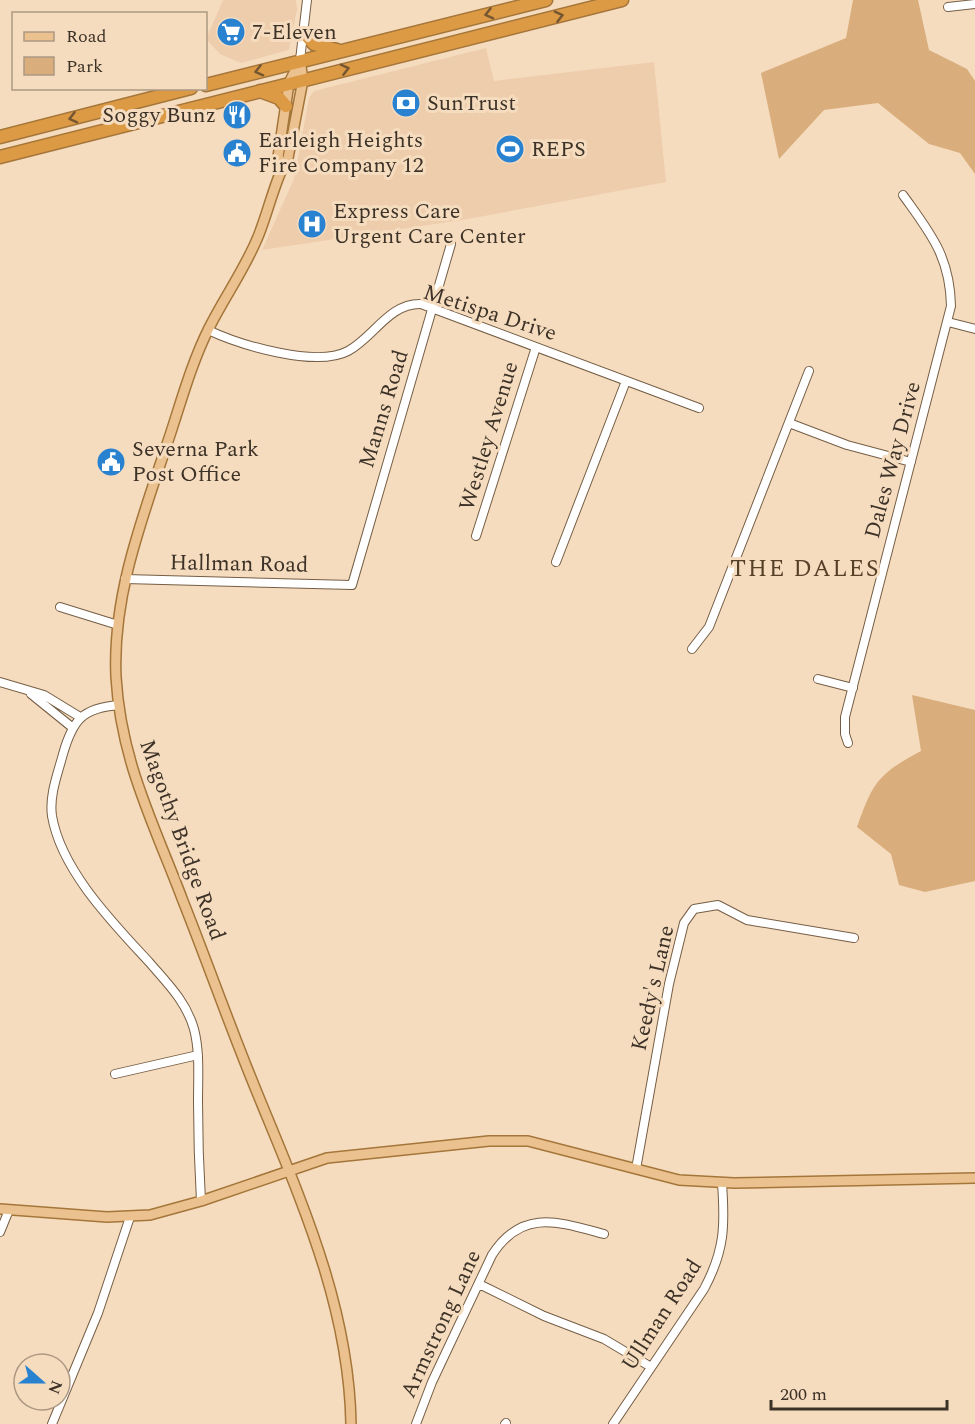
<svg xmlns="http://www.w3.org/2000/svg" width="975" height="1424" font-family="Spectral,serif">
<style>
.built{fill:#edcdab}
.green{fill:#d9ad7c}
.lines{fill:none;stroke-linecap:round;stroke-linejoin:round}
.minor-casing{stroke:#755e45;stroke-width:10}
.major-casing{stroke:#a5763a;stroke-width:12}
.highway-casing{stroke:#a5763a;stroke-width:15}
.minor{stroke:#fff;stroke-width:8}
.major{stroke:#ebc28f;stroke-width:9}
.highway{stroke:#dd9a45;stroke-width:12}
.oneway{stroke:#755632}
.labels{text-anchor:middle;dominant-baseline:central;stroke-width:6;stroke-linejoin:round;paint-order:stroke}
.poi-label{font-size:22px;fill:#3d3227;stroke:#f6dcbf;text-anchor:start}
.street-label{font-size:22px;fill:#3d3227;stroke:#f6dcbf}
.neighbourhood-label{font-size:24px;letter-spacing:1.5px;fill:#564028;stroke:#f6dcbf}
</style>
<rect width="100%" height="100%" fill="#f6dcbf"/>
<path class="built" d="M223,0H296L297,9L289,50L241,63L220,54L206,39Z
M486,48L494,81L654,62L666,182L468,219L262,250L294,179L309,98L314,91Z"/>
<path class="green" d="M853,0H918L929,50L967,69L975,81V174L960,153L929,144L878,103L824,110L779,159L761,73L846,38Z
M912,695L975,710V881L925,892L899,885L891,854L857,827C873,782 878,774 921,751Z"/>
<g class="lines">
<g class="minor-casing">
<path id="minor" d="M948,7L975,4
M300,60L307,0
M948,322L975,329
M208,330C240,345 316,368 348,351C374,337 389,303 421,304L699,408
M789,423L847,445L911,462
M476,536L536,347
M556,562L626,381
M125,579L352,585L451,244
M60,607L118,625
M692,649L709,627L809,371
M818,679L853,688
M0,682L44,695L80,717
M31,694L73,728
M119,705C83,708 73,719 63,754C58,773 49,795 52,816C61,870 113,923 149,962C167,983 186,1001 194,1029C200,1052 198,1078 198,1101C198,1135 199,1168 201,1201
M848,743L845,734V717L951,306C950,256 930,233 903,195
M115,1074L198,1055
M636,1169L669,984L684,923L694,909L718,905L747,920L854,938
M0,1232L9,1210
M479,1284L544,1316L604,1339L651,1367
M52,1424L98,1313L130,1217
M416,1424L432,1382L492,1255C522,1208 559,1222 604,1234
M505,1424L506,1423
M613,1424L704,1289C725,1250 725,1225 722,1183"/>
</g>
<g class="major-casing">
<path id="major" d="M300,60L303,80L288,158C276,175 267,217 257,239C244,270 224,298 209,328C193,360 183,395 172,429C146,509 112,591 116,677C121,762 154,824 183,901C208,964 230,1027 256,1090C300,1198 349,1305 351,1424
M282,167L278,157L289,83L300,60
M0,1209L107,1217L150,1215L201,1201L327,1158L489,1141H528L679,1180L734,1183L975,1178"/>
</g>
<g class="highway-casing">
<path id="highway" d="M305,34L314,44L337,50
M206,85L546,0
M260,91L279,98L286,106
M0,137L191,88
M0,157L622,0"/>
</g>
<use href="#minor" class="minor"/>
<use href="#major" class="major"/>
<use href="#highway" class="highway"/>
</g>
<defs><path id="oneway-chevron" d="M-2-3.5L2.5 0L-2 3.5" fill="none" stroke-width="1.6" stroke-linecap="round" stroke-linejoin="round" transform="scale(1.5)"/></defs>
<g class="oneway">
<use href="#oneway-chevron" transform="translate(489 14) rotate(166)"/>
<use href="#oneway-chevron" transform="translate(559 16) rotate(-14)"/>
<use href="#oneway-chevron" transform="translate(345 69) rotate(-14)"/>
<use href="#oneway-chevron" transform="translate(259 71) rotate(166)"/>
<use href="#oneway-chevron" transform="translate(73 118) rotate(166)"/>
</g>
<defs>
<g id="supermarket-disc" transform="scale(1.5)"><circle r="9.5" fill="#2982d0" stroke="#f6dcbf"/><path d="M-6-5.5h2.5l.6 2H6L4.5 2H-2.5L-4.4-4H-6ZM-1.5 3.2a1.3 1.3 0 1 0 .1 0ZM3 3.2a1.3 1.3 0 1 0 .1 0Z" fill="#fff"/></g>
<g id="bank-disc" transform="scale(1.5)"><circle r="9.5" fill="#2982d0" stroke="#f6dcbf"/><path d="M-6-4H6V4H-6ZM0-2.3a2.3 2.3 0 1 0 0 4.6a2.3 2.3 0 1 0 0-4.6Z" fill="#fff"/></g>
<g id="restaurant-disc" transform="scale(1.5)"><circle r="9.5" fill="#2982d0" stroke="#f6dcbf"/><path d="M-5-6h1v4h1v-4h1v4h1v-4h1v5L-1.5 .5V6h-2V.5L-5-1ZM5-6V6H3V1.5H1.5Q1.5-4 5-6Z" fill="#fff"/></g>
<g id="stadium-disc" transform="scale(1.5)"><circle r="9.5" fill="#2982d0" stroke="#f6dcbf"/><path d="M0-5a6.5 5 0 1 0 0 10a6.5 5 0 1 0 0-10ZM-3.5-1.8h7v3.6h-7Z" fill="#fff"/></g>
<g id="civic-disc" transform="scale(1.5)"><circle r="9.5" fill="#2982d0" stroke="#f6dcbf"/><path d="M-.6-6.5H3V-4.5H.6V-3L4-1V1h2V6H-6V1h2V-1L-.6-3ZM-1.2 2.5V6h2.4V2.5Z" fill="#fff"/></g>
<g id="hospital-disc" transform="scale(1.5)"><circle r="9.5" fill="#2982d0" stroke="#f6dcbf"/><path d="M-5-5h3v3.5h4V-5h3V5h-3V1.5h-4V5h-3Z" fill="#fff"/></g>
</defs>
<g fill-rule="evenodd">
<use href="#supermarket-disc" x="231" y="32"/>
<use href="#bank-disc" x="406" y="103"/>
<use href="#restaurant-disc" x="237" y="115"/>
<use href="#stadium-disc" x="510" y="149"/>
<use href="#civic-disc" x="237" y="153"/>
<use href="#hospital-disc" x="312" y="224"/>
<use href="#civic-disc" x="111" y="462"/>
</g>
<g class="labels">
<g class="poi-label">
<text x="252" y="32">7-Eleven</text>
<text x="427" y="103">SunTrust</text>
<text x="216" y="115" text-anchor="end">Soggy Bunz</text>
<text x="258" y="140">Earleigh Heights<tspan x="258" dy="25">Fire Company 12</tspan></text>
<text x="531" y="149">REPS</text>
<text x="333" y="211">Express Care<tspan x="333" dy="25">Urgent Care Center</tspan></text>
<text x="132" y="449">Severna Park<tspan x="132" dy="25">Post Office</tspan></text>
</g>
<g class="street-label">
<text transform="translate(490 313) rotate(18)">Metispa Drive</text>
<text transform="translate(384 409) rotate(-73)">Manns Road</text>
<text transform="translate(489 436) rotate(-73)">Westley Avenue</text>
<text transform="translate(893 460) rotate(-75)">Dales Way Drive</text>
<text transform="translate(239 564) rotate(1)">Hallman Road</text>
<text transform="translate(182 840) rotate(70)">Magothy Bridge Road</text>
<text transform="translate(653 988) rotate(-77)">Keedy's Lane</text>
<text transform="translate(662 1315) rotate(-57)">Ullman Road</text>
<text transform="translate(441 1324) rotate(-65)">Armstrong Lane</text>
</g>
<g class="neighbourhood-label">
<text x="805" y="569">THE DALES</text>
</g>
</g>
<rect x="12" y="12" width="195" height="78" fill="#f6dcbf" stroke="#ac9882" stroke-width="1.5"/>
<rect x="24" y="32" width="30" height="9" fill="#ebc28f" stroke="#ac9882" stroke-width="1.5"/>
<text x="66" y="42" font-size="18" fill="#3d3227">Road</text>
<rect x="24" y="57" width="30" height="18" fill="#d9ad7c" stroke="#ac9882" stroke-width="1.5"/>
<text x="66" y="72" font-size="18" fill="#3d3227">Park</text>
<g transform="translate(42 1382) rotate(111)"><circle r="28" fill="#f6dcbf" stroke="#ac9882" stroke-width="1.5"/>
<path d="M0-4.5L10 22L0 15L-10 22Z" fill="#2982d0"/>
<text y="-9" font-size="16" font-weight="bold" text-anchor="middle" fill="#3d3227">N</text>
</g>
<path d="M771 1400v9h176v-9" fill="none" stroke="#3d3227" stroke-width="3"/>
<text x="780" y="1400" font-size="18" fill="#3d3227" stroke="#f6dcbf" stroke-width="4.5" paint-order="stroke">200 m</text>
</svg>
